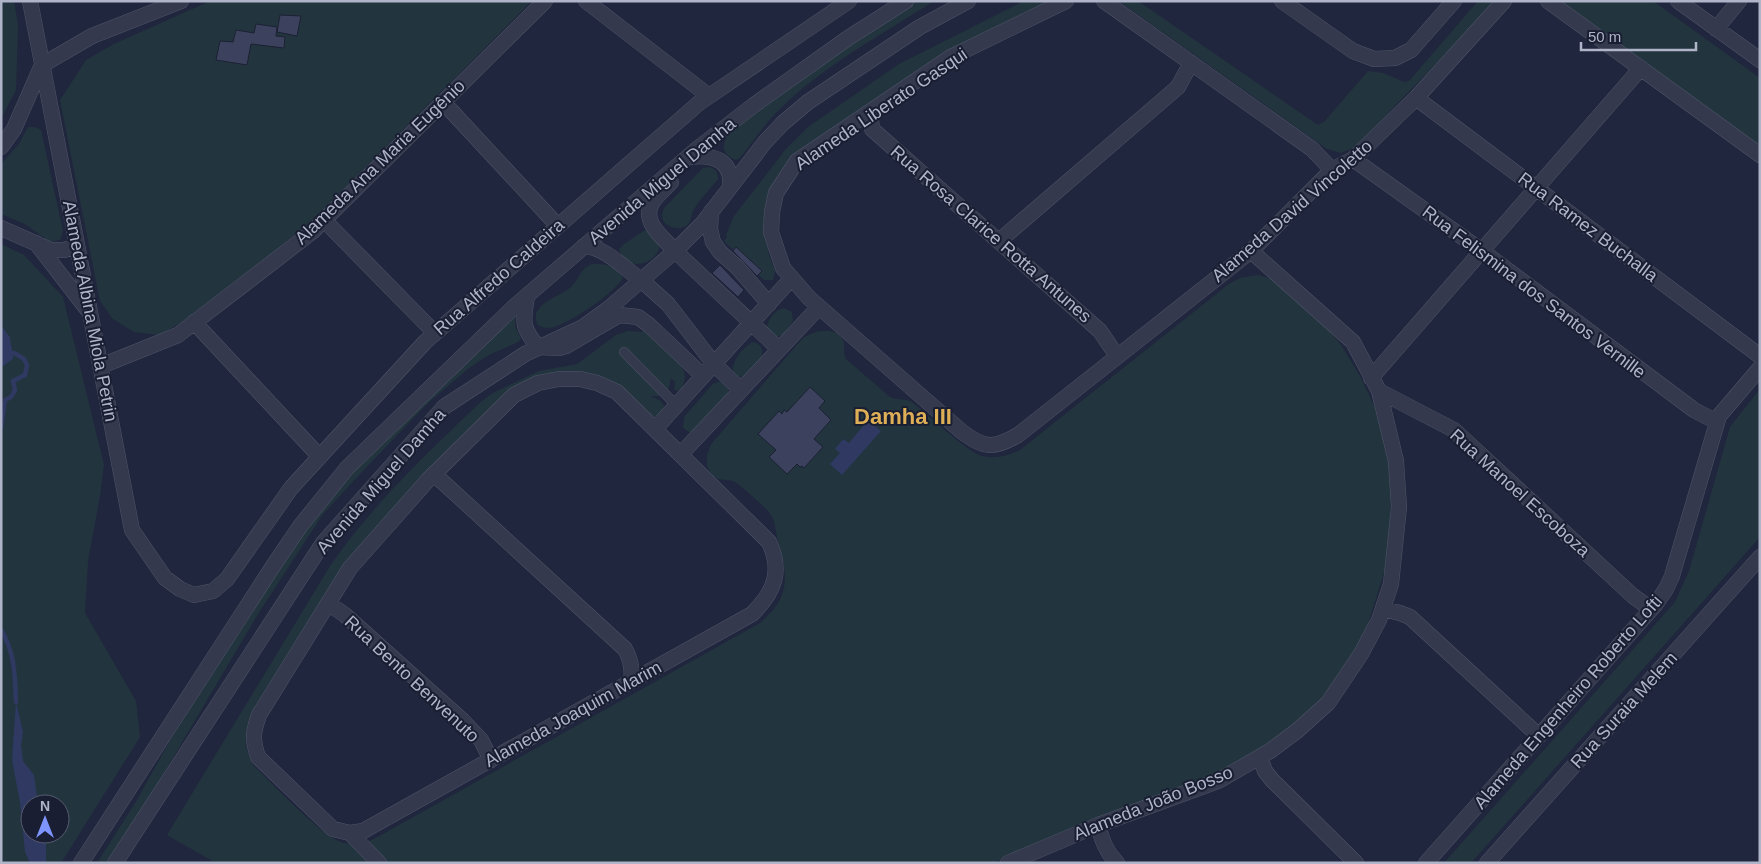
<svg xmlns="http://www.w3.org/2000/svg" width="1761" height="864" font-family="Arial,sans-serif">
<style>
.green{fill:#22353e;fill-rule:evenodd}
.water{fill:#2f3962}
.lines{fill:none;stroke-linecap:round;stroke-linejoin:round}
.stream{stroke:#2f3962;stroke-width:4.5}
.building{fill:#3c425e;stroke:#1c2034}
.service-casing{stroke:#4f5468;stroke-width:10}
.minor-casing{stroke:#4f5468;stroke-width:16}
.tertiary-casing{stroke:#4f5468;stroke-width:16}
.service{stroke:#34394d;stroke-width:9}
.minor{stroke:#34394d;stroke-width:15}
.tertiary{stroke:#34394d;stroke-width:15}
.labels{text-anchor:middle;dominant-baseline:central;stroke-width:4;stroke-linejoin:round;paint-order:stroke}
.street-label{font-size:18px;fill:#afb4c9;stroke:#1a1e32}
.district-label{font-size:22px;font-weight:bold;fill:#deaf56;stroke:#1a1e32}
</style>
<rect width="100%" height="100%" fill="#20263d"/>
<path class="green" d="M1,1H14L18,25L16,90L1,119Z
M210,1H532L307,225L190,318L159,335L134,332L113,319L100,301L60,100L86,60L114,44Z
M913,1H934C883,34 826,64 782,107C766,122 754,140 740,158L736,160C718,153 723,141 732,129Z
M1024,1H1056L796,157L766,241L770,258L775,271L773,280H764L724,241L727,237L726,235L734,216L786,149L808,127L899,64Z
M1119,1H1138L1318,125L1324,122L1368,71L1383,73L1404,82L1409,81L1478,1H1497L1355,147L1341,153L1327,149Z
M1559,1H1653L1760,78V146Z
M28,127H34L41,130L63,231L60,240L50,242L25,224L1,214V164L19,144Z
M709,167C716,169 718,172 718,179C710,189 699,200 693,211C691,216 692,221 687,225C681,231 667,228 663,220C661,216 663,212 664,208L703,168Z
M645,230C685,245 631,286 619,249L624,244Z
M1,244L24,255L63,297L104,465L100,496L88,561L85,613L136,701L140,737L61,863H1ZM30,804H60V834H30Z
M592,264C605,264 617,265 623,278C615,293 565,327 549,328C545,328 541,327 538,325C536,321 534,315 538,310C545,299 561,296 571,287C580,278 579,270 592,264Z
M1258,275L1272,279L1328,329L1341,345L1360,376L1378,414L1389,464L1391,497L1389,543L1386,566L1367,627L1358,647L1324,697L1280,738L1224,771L992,863H216L167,835L330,566C373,504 428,452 483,400L493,393L539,371L577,364L616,335L628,331L642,332L644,330L681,366C686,374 686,380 681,389L677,391L674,389L675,382L671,378L669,388L660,396H650L661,401L664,405L662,413L655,417L648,414L629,394L550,374L428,472L393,508L362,545L249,724C243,738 246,752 253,765C271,782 323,838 344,843C354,845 365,843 374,839L760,623C791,597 788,576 778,541C776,533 775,521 771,515C767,508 744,489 737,483C729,477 718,484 710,472C704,463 707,452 712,443L803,338C814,331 835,325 843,340C846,346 842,353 846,359L890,397C897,401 905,398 912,402C926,413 968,453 982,456C996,459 1008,456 1020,450L1229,284L1240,278Z
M784,308L792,312L793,321L783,335L773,337L766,331C767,321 774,310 784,308Z
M516,315L515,326L521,339L518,342L487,356L469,368L427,404L360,474L323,514L258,614L145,805L106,863H97L137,800L168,744L277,570L353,467Z
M753,342C776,349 750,377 743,377C738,377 736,375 733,371C732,361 743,347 753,342Z
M718,382H722L728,387V396L693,432H689L683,428L684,417L713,384Z
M1760,389V537L1471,863H1444L1675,602L1689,571L1730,427Z"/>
<path class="water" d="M1,324L5,331L10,337C10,345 14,351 13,359L3,366H1Z
M868,420L881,431L842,475L830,464L840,453L835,449L843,439L849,443Z
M16,702L23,732L21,745L23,761L34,775L38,804H30V834H42L46,841V863H30L25,852L20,802L12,760Z"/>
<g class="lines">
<path class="stream" d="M1,428L5,400L11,397L15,390L13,381L25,375L27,365L24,359L14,353
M1,630C15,652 15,676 16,702"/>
</g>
<path class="building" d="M280,15L301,16L297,36L277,32Z
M256,24L277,27L276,36L285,37L284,48L251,44L247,65L216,60L220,41L233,42L236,30L254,33Z
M736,247L762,271L757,276L733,251Z
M720,265L744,290L738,297L712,273Z
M810,387L825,401L819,408L831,420L814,439L823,447L804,468L802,466L800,467L797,464L787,474L769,457L776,450L758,434L779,411L782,414L784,410L787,412Z"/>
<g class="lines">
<g class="service-casing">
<path id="service" d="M624,352L676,405"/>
</g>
<g class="minor-casing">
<path id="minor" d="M30,1L132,530L165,578L180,589L194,595L213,591L227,579L291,488L425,342L699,103L849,1
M586,1L709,96
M1066,1L951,57L797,161L776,193L772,212L771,232L783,268L809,298L961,431C984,449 994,449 1018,435L1251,251L1332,170L1353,159L1416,98L1504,1
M1104,1L1312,149L1332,170
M1548,1L1760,155
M1678,1L1760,60
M1716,29L1739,1
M1416,98L1760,356
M443,102L558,226
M870,112L872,129L1100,331L1117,356
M1,147L14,129L42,65L92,36L181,1
M1353,159L1482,251L1694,410L1717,422
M711,212L710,229L713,242L720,252L737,267L769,304
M324,220L435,333
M1,228L51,250H64L77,246
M999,241L1178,87L1191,63
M36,243L87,309
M675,251L779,349
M641,280L668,304L714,364L741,390
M194,322L320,457
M538,347L559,348L566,346L619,315L638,317L649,325L703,376
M101,366L178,335L312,232L545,1
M1371,378L1641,68
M559,379H580L597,383L617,392L769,542C783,572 774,592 752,614L363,831L350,833L333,829L258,757C252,739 253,732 259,715L350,568L428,480L514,395L538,383Z
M1379,391L1454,430L1633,596L1651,609
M655,429L791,279
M681,454L819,307
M434,474L625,649C631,660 633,669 631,681
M328,603L345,615L463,721L481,740L491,760
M1383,609L1400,613L1410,617L1539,736
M1260,757L1265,771L1272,780L1356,863
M1098,825C1102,840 1106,852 1117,863
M350,833L379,863
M1008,863L1098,825L1218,781L1270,751L1298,730L1328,703L1361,654L1379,620L1391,584L1399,507L1396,461L1379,391L1353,342L1251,251
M1426,863L1655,605L1666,589L1672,576L1719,416L1760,368
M1487,863L1760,557"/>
</g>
<g class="tertiary-casing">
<path id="tertiary" d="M1282,1L1353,51L1374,59L1395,58L1411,50L1454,1
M689,157C713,154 733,160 730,187
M671,182C665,189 656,196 652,203C641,223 664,238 675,251
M584,246C605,247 624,268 641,280
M527,296C523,322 521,327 538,347
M81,863L275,563L301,525L347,468L515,306L697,149L754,105L848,38L906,1
M115,863L323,543L444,407L525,354L583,327L608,309L675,251L702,224L765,142L783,123L808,102L920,27L968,1"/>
</g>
<use href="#service" class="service"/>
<use href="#minor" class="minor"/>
<use href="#tertiary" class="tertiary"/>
</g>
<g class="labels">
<g class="street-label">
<text transform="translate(881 109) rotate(-34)">Alameda Liberato Gasqui</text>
<text transform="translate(380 162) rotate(-44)">Alameda Ana Maria Eugênio</text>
<text transform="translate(662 181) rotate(-40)">Avenida Miguel Damha</text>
<text transform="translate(1292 211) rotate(-41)">Alameda David Vincoletto</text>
<text transform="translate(1588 227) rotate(37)">Rua Ramez Buchalla</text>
<text transform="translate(991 234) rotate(41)">Rua Rosa Clarice Rotta Antunes</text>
<text transform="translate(499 277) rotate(-41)">Rua Alfredo Caldeira</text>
<text transform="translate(1534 292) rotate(37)">Rua Felismina dos Santos Vernille</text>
<text transform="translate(90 311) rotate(79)">Alameda Albina Miola Petrin</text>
<text transform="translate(381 481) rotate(-49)">Avenida Miguel Damha</text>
<text transform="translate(1520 493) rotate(42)">Rua Manoel Escoboza</text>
<text transform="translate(412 679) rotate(43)">Rua Bento Benvenuto</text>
<text transform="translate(1568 702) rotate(-49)">Alameda Engenheiro Roberto Lofti</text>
<text transform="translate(1624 710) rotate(-48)">Rua Suraia Melem</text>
<text transform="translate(573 714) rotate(-29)">Alameda Joaquim Marim</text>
<text transform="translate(1153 803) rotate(-22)">Alameda João Bosso</text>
</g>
<g class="district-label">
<text x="903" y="416">Damha III</text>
</g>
</g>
<rect width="1761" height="864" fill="none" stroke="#afb4c9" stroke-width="5"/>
<g transform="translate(45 819)"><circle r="24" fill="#1a1e32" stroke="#565a6e"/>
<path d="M0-4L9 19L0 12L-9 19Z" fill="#7e94ff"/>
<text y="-8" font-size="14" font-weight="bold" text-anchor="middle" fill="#afb4c9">N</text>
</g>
<path d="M1581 42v8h115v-8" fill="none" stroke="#afb4c9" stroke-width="2.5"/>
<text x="1588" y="42" font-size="15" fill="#afb4c9" stroke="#1a1e32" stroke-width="4" paint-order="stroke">50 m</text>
</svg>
